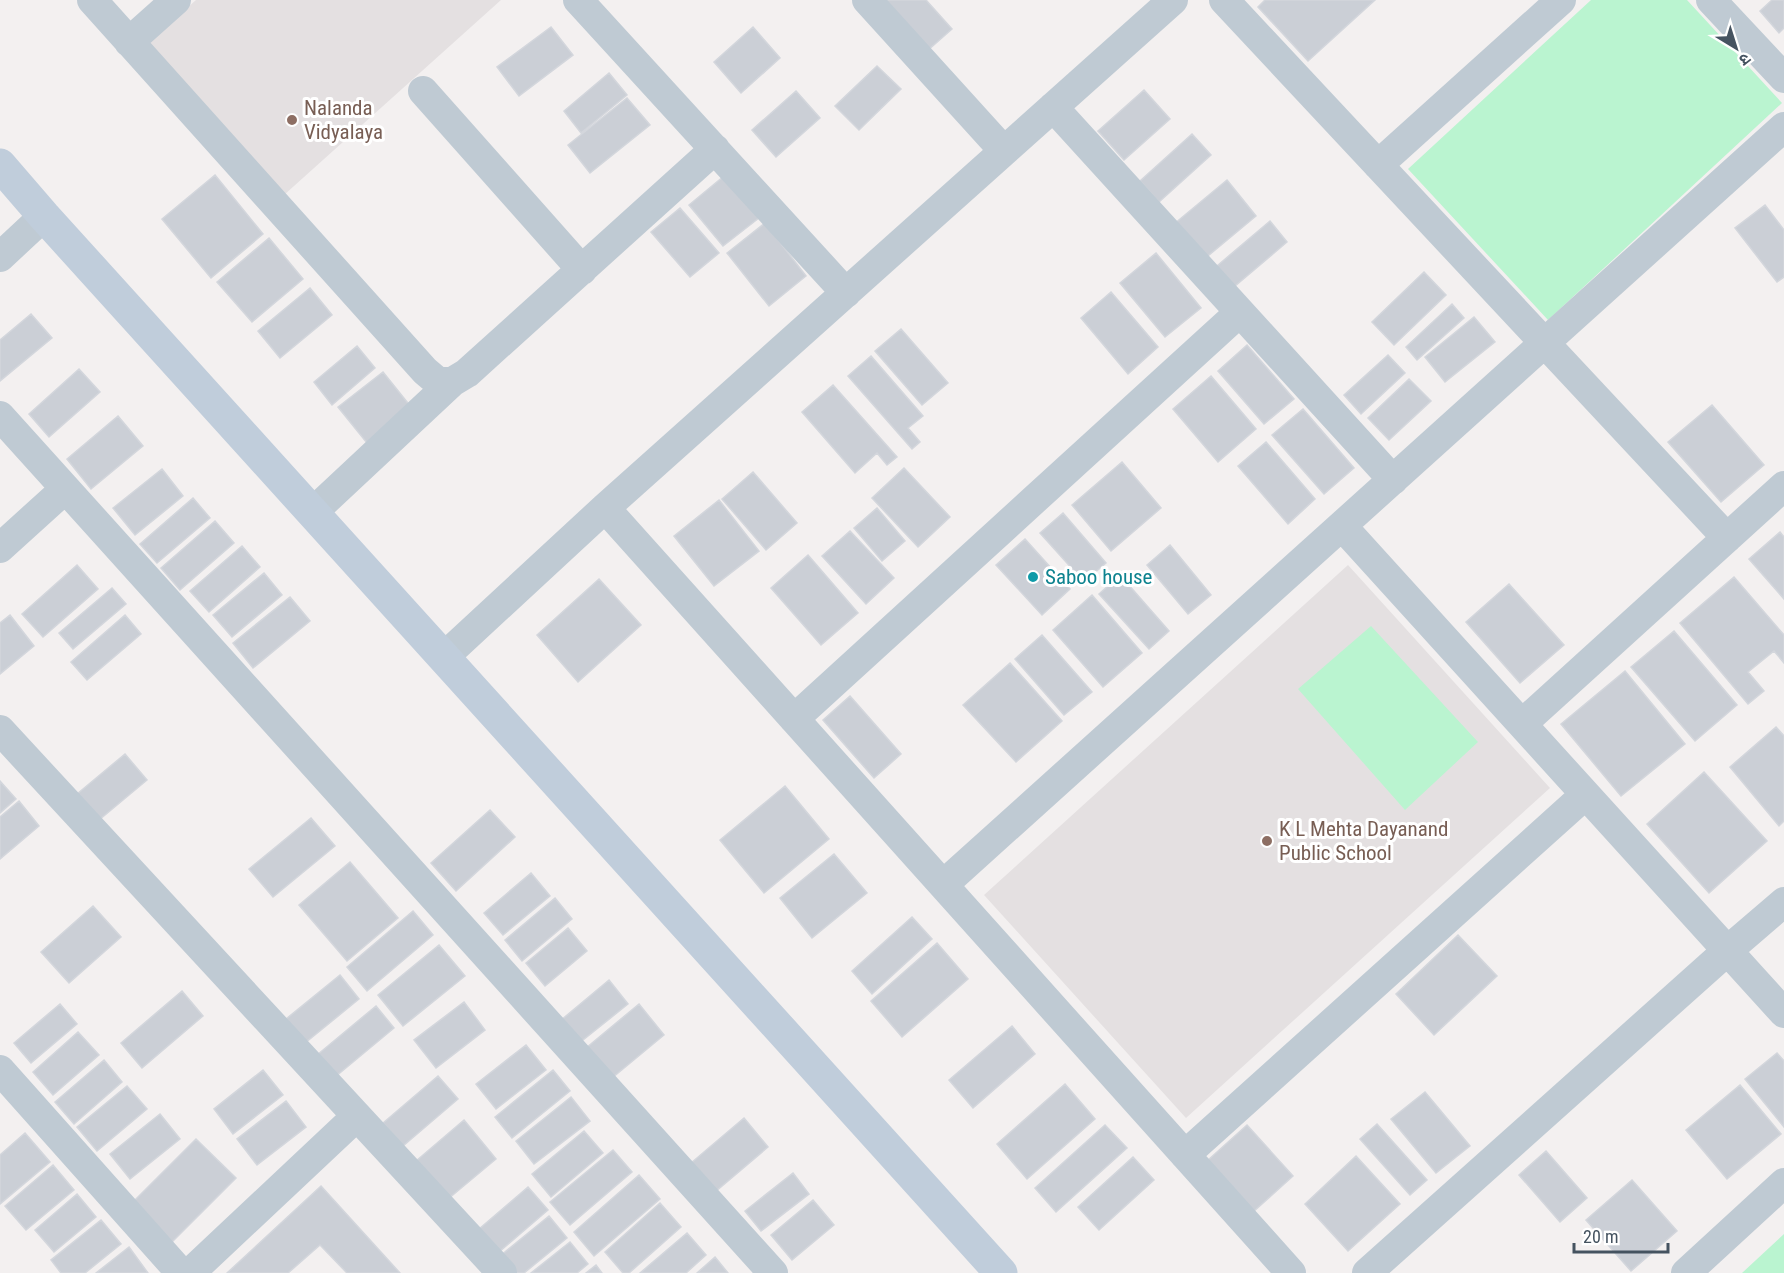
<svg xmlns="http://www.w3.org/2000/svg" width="1784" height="1273" font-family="'Roboto Condensed','Noto Sans Devanagari',sans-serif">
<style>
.education{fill:#e4e0e1}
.green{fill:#baf4d0}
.building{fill:#cbcfd6;stroke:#d3d6dc;stroke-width:1.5}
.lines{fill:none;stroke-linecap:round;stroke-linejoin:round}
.street{stroke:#bfcad3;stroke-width:30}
.secondary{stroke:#c0cddb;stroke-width:33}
.education-dot{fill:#8d6e63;stroke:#fff;stroke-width:2}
.culture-dot{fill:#0f9aa8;stroke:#fff;stroke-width:2}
.labels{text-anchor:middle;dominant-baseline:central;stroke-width:6;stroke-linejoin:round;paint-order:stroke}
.education-label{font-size:21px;fill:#785e54;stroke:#fff;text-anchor:start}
.culture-label{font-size:21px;fill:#0d838f;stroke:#fff;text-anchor:start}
</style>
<rect width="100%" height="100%" fill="#f3f0f0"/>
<path class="education" d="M196,0H501L284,195L147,44Z
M1348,565L1550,788L1186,1118L984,895Z"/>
<path class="green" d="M1591,0H1687L1782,103L1548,320L1408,169Z
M1371,626L1478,742L1405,810L1298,689Z
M1784,1234V1273H1742Z"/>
<path class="building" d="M888,0H926L952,29L927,51L884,4Z
M1265,0H1375L1308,61L1258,7Z
M1772,0H1784V28L1779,33L1760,11Z
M551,27L573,55L519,96L497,67Z
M753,27L780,58L741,93L714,62Z
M877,66L901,89L859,130L835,106Z
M609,73L627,95L581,133L564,111Z
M1144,90L1170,119L1124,160L1098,131Z
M796,91L820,118L776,157L752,130Z
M627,98L650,125L590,173L568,145Z
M1192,134L1211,155L1159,202L1140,181Z
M215,175L263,234L211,278L162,219Z
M724,176L759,218L723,246L689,205Z
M1227,180L1256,216L1203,260L1174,224Z
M1765,205L1784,230V277L1777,282L1735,228Z
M680,208L719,253L690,277L651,232Z
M1270,221L1287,242L1228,292L1211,271Z
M765,223L806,276L769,306L727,253Z
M269,238L303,279L252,322L217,282Z
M1156,253L1201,308L1165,337L1120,283Z
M1424,272L1446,295L1394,345L1372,322Z
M310,288L332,315L280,358L258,331Z
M1111,292L1158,347L1128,374L1081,318Z
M1452,304L1464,318L1417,360L1406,347Z
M31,314L52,338L0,381V340Z
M1474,317L1495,342L1445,382L1425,357Z
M901,329L948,383L922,405L875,351Z
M1247,345L1294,399L1264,424L1218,371Z
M357,346L375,368L332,405L314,382Z
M1388,355L1405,373L1361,414L1344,395Z
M871,356L923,416L908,428L920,442L912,449L848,376Z
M79,369L100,392L49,437L29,414Z
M383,372L411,407L367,443L338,407Z
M1211,376L1256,429L1218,462L1173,409Z
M1409,379L1431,401L1389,440L1368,418Z
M833,385L897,457L887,465L877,453L855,473L802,412Z
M1712,405L1764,465L1721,502L1668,442Z
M1303,409L1354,468L1324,494L1272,435Z
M118,416L143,446L91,489L67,459Z
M1266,442L1315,499L1288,524L1238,466Z
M1122,462L1161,508L1111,551L1072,505Z
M904,468L950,517L918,547L872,498Z
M162,469L183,496L135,535L113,508Z
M753,472L797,523L766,550L722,499Z
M193,498L210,518L157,563L140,544Z
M719,500L759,551L714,586L674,536Z
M877,508L905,541L882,561L854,528Z
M1063,513L1106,563L1084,582L1040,533Z
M215,521L234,543L180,590L161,568Z
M850,531L894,578L866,604L822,556Z
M1780,532L1784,537V599L1749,559Z
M1025,539L1070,589L1042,615L996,565Z
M1170,545L1211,595L1188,614L1147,565Z
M242,546L260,567L209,612L190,591Z
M808,555L858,613L821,645L771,588Z
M77,565L98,589L43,637L22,614Z
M264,573L282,595L232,637L213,615Z
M1120,575L1169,631L1149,649L1099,594Z
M1734,577L1784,635V663L1774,651L1748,672L1764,691L1748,704L1680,623Z
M599,579L641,625L578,682L537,635Z
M1509,584L1564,645L1520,683L1466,622Z
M112,588L126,604L73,649L59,633Z
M1092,595L1142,653L1103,687L1053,630Z
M290,597L310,621L253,668L233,643Z
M10,615L34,646L0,674V623Z
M125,615L141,634L87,680L71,662Z
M1674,631L1737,705L1695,741L1631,667Z
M1042,635L1092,692L1064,715L1015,659Z
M1010,663L1062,721L1016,762L963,705Z
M1625,671L1685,744L1621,796L1561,724Z
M850,696L901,754L874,778L823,720Z
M1776,727L1784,736V821L1779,826L1730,767Z
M125,754L147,780L99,820L77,794Z
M1704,772L1767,841L1709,893L1647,824Z
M0,781L16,799L0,813Z
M785,786L829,839L764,893L720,840Z
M19,801L39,826L0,859V817Z
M490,810L515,837L456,891L431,863Z
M311,818L335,846L273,897L249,869Z
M834,854L867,893L812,938L780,898Z
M350,862L398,918L347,961L299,905Z
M531,873L550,896L503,935L484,913Z
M555,898L572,919L522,961L505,940Z
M93,906L121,937L69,983L41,952Z
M413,911L433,935L367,991L347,967Z
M912,917L932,939L872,994L852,971Z
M568,928L587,951L545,986L526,963Z
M1458,935L1497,976L1434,1035L1396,994Z
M937,943L968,979L902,1037L871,1001Z
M439,945L465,976L403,1026L378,995Z
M340,975L359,999L305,1043L286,1019Z
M609,980L628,1004L578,1044L560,1021Z
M182,991L203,1016L142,1068L121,1043Z
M464,1002L485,1030L436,1068L414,1040Z
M60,1004L77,1024L31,1063L14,1043Z
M639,1004L664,1035L612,1078L586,1048Z
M376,1006L394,1028L335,1077L317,1055Z
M1012,1026L1035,1054L973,1108L949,1080Z
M78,1032L99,1055L53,1095L33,1072Z
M526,1045L546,1070L496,1109L476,1084Z
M1777,1053L1784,1061V1127L1745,1079Z
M104,1060L122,1082L74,1124L55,1102Z
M263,1070L283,1095L233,1134L214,1109Z
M553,1070L570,1091L512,1138L495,1117Z
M438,1076L458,1099L403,1146L383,1123Z
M1065,1084L1095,1119L1027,1179L997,1144Z
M1740,1085L1781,1134L1727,1179L1686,1130Z
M127,1086L147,1109L97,1151L77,1127Z
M1425,1092L1470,1146L1436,1173L1391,1119Z
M571,1097L590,1121L534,1164L516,1141Z
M286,1101L306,1127L257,1165L237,1139Z
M160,1114L180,1139L130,1179L110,1154Z
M744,1118L768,1147L715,1192L691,1163Z
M464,1120L496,1159L448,1199L416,1161Z
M1377,1124L1427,1180L1410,1195L1360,1139Z
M1105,1125L1127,1148L1056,1212L1035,1188Z
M1247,1125L1293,1176L1253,1212L1207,1161Z
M584,1131L603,1153L551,1197L532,1174Z
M25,1133L50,1162L0,1204V1155Z
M196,1139L236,1178L165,1249L125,1210Z
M613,1150L632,1172L570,1225L550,1202Z
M1546,1151L1587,1198L1560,1222L1519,1175Z
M1356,1156L1400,1204L1348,1251L1305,1204Z
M1133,1157L1154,1180L1099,1230L1078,1207Z
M53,1165L74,1190L26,1230L5,1206Z
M793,1173L809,1194L761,1231L745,1211Z
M639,1175L660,1199L594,1256L574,1232Z
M1632,1180L1677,1231L1631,1271L1586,1220Z
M321,1186L400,1273H347L320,1245L288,1273H227Z
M528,1187L548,1210L499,1252L479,1229Z
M77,1194L96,1217L54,1252L35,1230Z
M813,1200L834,1225L792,1260L771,1235Z
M660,1203L681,1227L629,1273H623L605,1252Z
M549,1216L567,1238L524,1273H513L500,1256Z
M101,1220L121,1244L85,1273H61L51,1260Z
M687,1233L706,1255L686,1273H640Z
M570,1242L588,1264L577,1273H531Z
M129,1247L148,1273H96Z
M715,1257L728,1273H697Z
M596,1265L602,1273H586Z"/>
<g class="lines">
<path class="street" d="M92,0L425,371L438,382H452L467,373L715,149
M578,0L846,293
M867,0L1004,151
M1224,0L1727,538
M1711,0L1784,78
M129,42L176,0
M423,91L582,270
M1053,107L1393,480
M1378,165L1561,0
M0,257L44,216
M0,416L773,1273
M605,508L1291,1273
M313,512L452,382
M1342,526L1784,1013
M0,548L65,489
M444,657L605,508L1173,0
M794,719L1240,312
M1522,724L1784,486
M0,730L502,1273
M943,885L1784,127
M0,1070L181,1273
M1185,1155L1585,795
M190,1273L357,1116
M1367,1273L1727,951L1784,902
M1686,1273L1784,1183"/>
<path class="secondary" d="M0,165L44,216L1001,1273"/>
</g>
<g class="education-dot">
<circle cx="292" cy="120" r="6"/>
<circle cx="1267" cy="841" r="6"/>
</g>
<circle class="culture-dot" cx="1033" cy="577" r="6"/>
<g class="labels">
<g class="education-label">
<text x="304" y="108">Nalanda<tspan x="304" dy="24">Vidyalaya</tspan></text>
<text x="1279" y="829">K L Mehta Dayanand<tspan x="1279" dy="24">Public School</tspan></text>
</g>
<g class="culture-label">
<text x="1045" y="577">Saboo house</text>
</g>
</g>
<g transform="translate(1736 48) rotate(142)" stroke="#ffffff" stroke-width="4.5" paint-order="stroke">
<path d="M0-4.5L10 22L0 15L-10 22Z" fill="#455360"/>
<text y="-9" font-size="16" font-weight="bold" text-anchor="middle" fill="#455360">उ</text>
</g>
<path d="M1574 1243v9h94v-9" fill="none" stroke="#455360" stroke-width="3"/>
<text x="1583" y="1243" font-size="18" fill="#455360" stroke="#ffffff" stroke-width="4.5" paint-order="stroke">20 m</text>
</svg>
